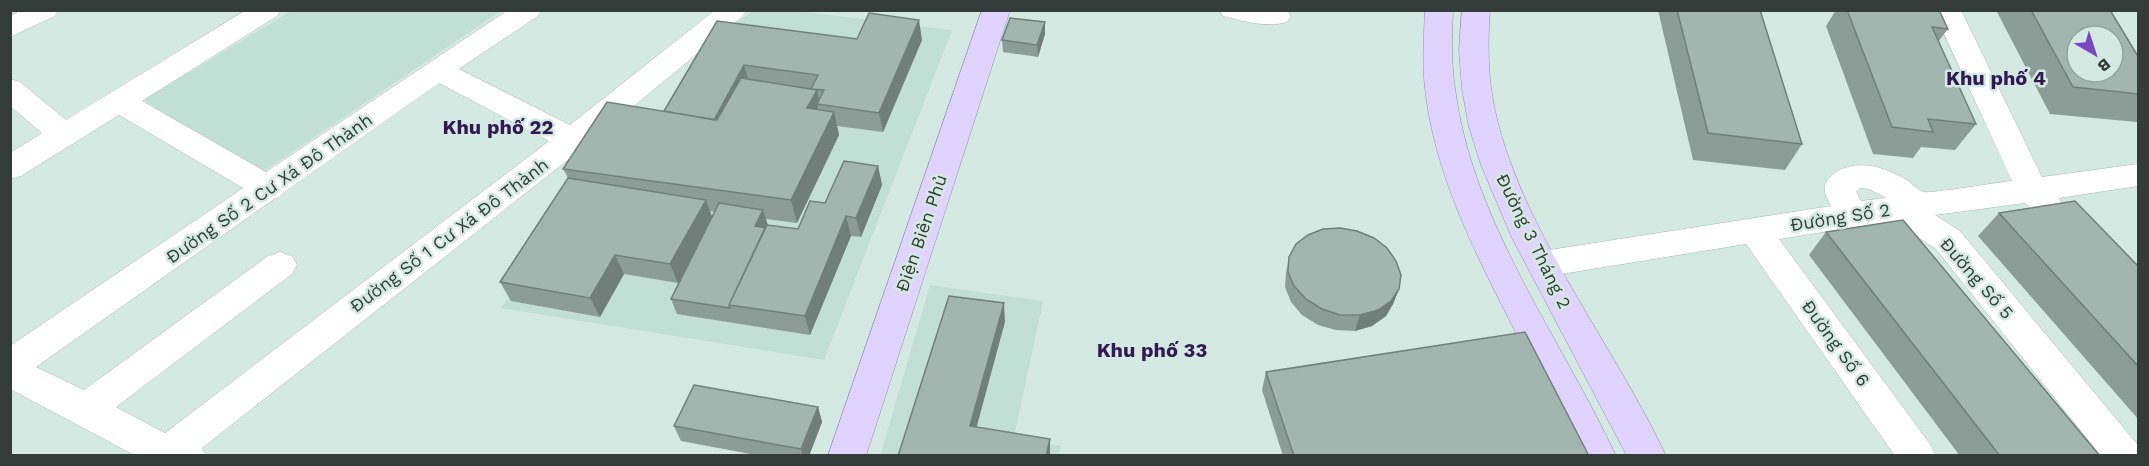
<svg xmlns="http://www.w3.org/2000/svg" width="2149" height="466" font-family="'Work Sans',sans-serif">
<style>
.built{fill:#c1dfd5}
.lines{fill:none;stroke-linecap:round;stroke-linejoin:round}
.minor-casing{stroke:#a6bab3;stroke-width:1}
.major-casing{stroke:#968db8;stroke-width:1}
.minor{fill:#fff;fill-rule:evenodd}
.major{fill:#e0d4fe;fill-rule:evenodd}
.wall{fill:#8b9d96;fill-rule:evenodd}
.shaded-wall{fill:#717f7a}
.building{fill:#a2b6af;stroke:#717f7a;stroke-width:1.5;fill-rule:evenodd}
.labels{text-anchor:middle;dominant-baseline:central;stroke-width:5;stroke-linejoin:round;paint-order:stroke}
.street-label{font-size:18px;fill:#333c39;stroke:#d4e9e2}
.neighbourhood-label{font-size:20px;font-weight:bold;fill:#311a54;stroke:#d4e9e2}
</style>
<rect width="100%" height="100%" fill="#d4e9e2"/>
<path class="built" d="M291,11H501L258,175L144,100Z
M753,11H797L952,30L824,360L501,308L628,108L678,116L727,29Z
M930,285L1043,301L1014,437L1061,446L1059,455L880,456Z"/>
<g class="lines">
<g class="minor-casing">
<path id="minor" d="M22,10H59L55,16L10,37V16Z
M246,10H281L277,16L142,101L266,172L508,10H542L538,16L459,69L570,125L715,10H747L743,16L583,148L202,448L206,456H136L10,389V346L243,188L119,115L21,176L10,179V153L42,133L10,106V79L20,82L66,120ZM439,83L549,141L165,433L116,407L292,274L297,265L292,256L280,252L268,256L84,390L36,367L274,199L280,197L283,193Z
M1219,10H1287L1291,16L1287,22C1268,28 1242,21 1223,16Z
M1933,10H1961L2042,177L2138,164V186L2059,198L2062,204L2057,213C2042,217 2036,214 2025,203L1935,215L1960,231L2137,444L2138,456H2101L1936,249L1894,221L1779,239L1930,444L1936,456H1895L1746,244L1543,277L1531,273L1526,264L1531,255L1543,251L1831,206C1825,196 1821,186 1830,177C1851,157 1883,166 1905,179C1911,182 1917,190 1924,192C1930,194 1999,182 2012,181ZM1860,188L1869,189L1886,198L1861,201L1856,191Z"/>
</g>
<g class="major-casing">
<path id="major" d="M982,10H1010L866,456H828Z
M1425,10H1453C1452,37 1451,62 1455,88C1472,222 1560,336 1616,456H1577C1556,412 1534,369 1512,325C1474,251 1434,172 1425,88C1422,62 1424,36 1425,10Z
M1462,10H1490C1488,37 1488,62 1491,88C1509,215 1612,340 1666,456H1627L1512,238L1481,165L1469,127L1462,89L1459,50Z"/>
</g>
<use href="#minor" class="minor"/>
<use href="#major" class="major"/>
</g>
<path class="wall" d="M1658,10H1760L1802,144L1785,170L1693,160Z
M1836,10H1939L1948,29L1938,42L1976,124L1955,150L1921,147L1913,158L1873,154L1826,26Z
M1996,10H2110L2139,58V121L2137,122L2050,114Z
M717,21L857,39L922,40L883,132L837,126L839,135L797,223L766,219L768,225L798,229L825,203L878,166L882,185L861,237L851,236L810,335L677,314L671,299L678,283L624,274L600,317L511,301L500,282L568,178L563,169L664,111ZM710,211L715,212L712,217Z
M1045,22V34L1038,57L1003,52L1002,40Z
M1999,213L2139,267V420L1978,236Z
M1826,232L2100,456H1960L1809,255Z
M1289,257L1399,289L1393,304L1386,316L1372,326L1355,331L1336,330L1318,325L1302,315L1291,302L1285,287L1286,273Z
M1266,372L1589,456H1283L1262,390Z
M818,407L822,422L809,456H761L681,441L674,426Z"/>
<path class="shaded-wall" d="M919,20L922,40L883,132L879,113Z
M1045,22V34L1038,57L1037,45Z
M744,65L750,85L720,142L713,122Z
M817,90L820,105L817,104L820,117L807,108Z
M834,112L839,135L797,223L791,200Z
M878,166L882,185L861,237L856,218Z
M706,200L713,219L678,283L670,264Z
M763,210L768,226L760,242L755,226Z
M846,216L851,236L810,335L805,316Z
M615,255L624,274L600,317L590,298Z
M1399,289L1393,304L1386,316L1372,326L1355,331L1360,315Z
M1004,303L1005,322L972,444L970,426Z
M818,407L822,422L809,456H803L801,449Z
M1050,439V456H1046Z"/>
<path class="building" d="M1677,10H1760L1802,144L1708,133Z
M1847,10H1939L1948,29L1932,27L1976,124L1928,119L1933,132L1892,127Z
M2031,10H2110L2139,58V94L2073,87ZM2077,36H2113V72H2077Z
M869,13L919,20L879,113L817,104L824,90L811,89L818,75L744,65L714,120L664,111L717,21L857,39Z
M1010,18L1045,22L1037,45L1002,40Z
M741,78L817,90L807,108L834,112L791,200L563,169L607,102L717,120Z
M844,161L878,166L856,218L846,216L805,316L729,305L767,225L798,229L810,201L825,203Z
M568,178L706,200L670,264L615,255L590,298L500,282Z
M2075,201L2139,267V367L1999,213Z
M719,203L763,210L755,226L765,228L729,305L730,308L671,299Z
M1903,220L2100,456H2000L1826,232Z
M1340,228L1357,231L1374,238L1387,248L1396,261L1401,275L1399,289L1391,301L1378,310L1360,315H1340L1322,309L1306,299L1294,286L1288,272L1289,257L1296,244L1308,235L1323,229Z
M949,296L1004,303L970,426L1050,439L1046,456H898Z
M1525,332L1589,456H1294L1266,372Z
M694,385L818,407L801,449L674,426Z"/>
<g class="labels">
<g class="street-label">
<text transform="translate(269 188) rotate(-35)">Ðường Số 2 Cư Xá Đô Thành</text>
<text transform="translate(1840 217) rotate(-9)">Đường Số 2</text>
<text transform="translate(921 233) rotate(-71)">Điện Biên Phủ</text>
<text transform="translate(449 235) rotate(-37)">Ðường Số 1 Cư Xá Đô Thành</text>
<text transform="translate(1534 241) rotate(64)">Đường 3 Tháng 2</text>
<text transform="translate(1977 278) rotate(49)">Đường Số 5</text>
<text transform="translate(1836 343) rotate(54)">Đường Số 6</text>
</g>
<g class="neighbourhood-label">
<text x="1996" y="78">Khu phố 4</text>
<text x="498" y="127">Khu phố 22</text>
<text x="1152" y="350">Khu phố 33</text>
</g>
</g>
<rect width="2149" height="466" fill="none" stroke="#333c39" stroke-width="24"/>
<g transform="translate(2095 54) rotate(141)"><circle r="28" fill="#d4e9e2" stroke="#94a49e" stroke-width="1.5"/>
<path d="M0-4.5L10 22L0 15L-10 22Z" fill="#7949c1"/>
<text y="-9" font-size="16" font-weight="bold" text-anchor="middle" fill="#333c39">B</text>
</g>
</svg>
